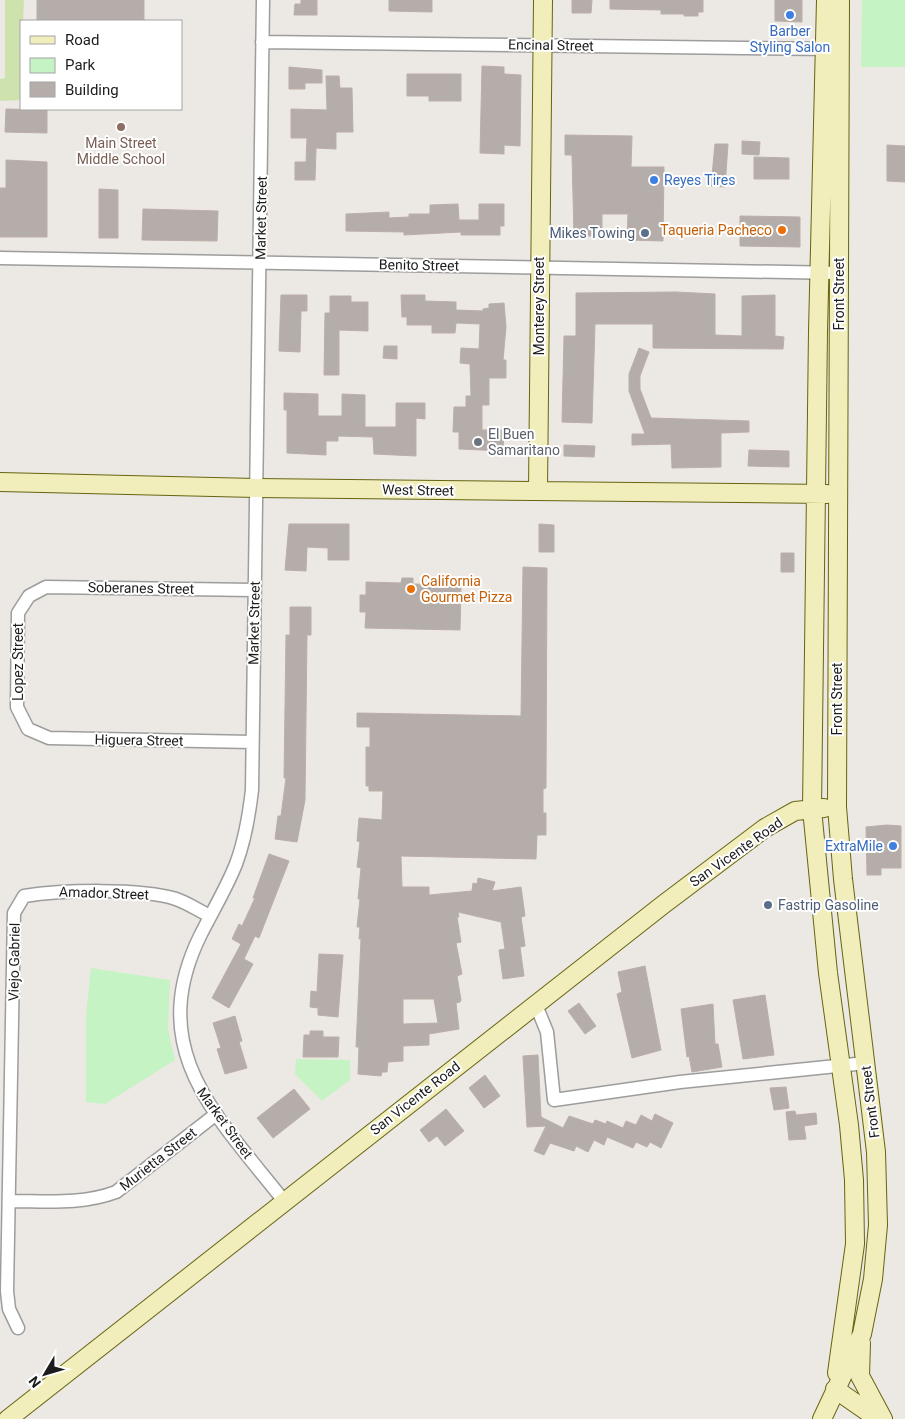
<svg xmlns="http://www.w3.org/2000/svg" width="905" height="1419" font-family="Roboto,sans-serif">
<style>
.grass{fill:#cee2ae}
.park{fill:#c6f3c4}
.building{fill:#b5ada9;stroke:#bcaea7;fill-rule:evenodd}
.lines{fill:none;stroke-linecap:round;stroke-linejoin:round}
.street-casing{stroke:#9d9d9d;stroke-width:15}
.secondary-casing{stroke:#666510;stroke-width:20}
.street{stroke:#fff;stroke-width:12}
.secondary{stroke:#f2eebc;stroke-width:18}
.shop-dot{fill:#3f7fe0;stroke:#fff;stroke-width:2}
.education-dot{fill:#8d6e63;stroke:#fff;stroke-width:2}
.food-dot{fill:#e8710a;stroke:#fff;stroke-width:2}
.service-dot{fill:#5c6f8a;stroke:#fff;stroke-width:2}
.worship-dot{fill:#6b7280;stroke:#fff;stroke-width:2}
.labels{text-anchor:middle;dominant-baseline:central;stroke-width:4;stroke-linejoin:round;paint-order:stroke}
.shop-label{font-size:14px;fill:#366cbe;stroke:#fff}
.street-label{font-size:14px;fill:#1c1c1c;stroke:#fff}
.education-label{font-size:14px;fill:#785e54;stroke:#fff}
.food-label{font-size:14px;fill:#c56008;stroke:#fff;text-anchor:end}
.service-label{font-size:14px;fill:#4e5e75;stroke:#fff;text-anchor:end}
.worship-label{font-size:14px;fill:#5b616d;stroke:#fff;text-anchor:start}
</style>
<rect width="100%" height="100%" fill="#ece8e3"/>
<path class="grass" d="M5,0H24L23,21H21V100L0,101V79L5,78Z"/>
<path class="park" d="M862,0H905V67H861Z
M91,968L170,980L168,1029L175,1060L105,1104L86,1102V1015Z
M296,1059L350,1060V1080L322,1101L295,1074Z"/>
<path class="building" d="M37,0H144V21H37Z
M301,0H317V15H294L295,4H301Z
M389,0H432V12L389,11Z
M572,0H592L591,13H572Z
M610,0H703V12H698V16H684V14H661V10L610,9Z
M775,0H802V22L775,21Z
M482,66L504,67V74L521,75L520,146L504,145V154L480,153Z
M289,67L322,70V83H305V89H289Z
M407,74H461V101H429V96H407Z
M326,76H339L340,88H352L353,132H336V149L316,148L315,180H295V162H306L307,138H291V109L327,110Z
M6,109L47,110V133L5,132Z
M565,135L632,136L631,167H664L663,241L627,240L628,214H602V236H574L572,155H565Z
M742,141L760,142L759,155L742,154Z
M715,144H728L725,187L711,186Z
M887,145L905,146V182L887,181Z
M754,157L789,158V179H754Z
M6,160L47,162V237H0V188H6Z
M99,189L118,190V238H99Z
M458,204L459,220H479V204H504V226H500V235H461V232L404,235V232L346,231V214L389,212V218L409,217V214H430V205Z
M143,209L218,211L217,241L142,240Z
M740,216L800,217V247L740,246Z
M676,292L715,294V335L742,336V296L775,295V336L784,337L783,349L653,348V324H595L592,423L562,422L564,336H576V293Z
M281,295H307V311H301L300,352L279,351Z
M401,295H425V301L456,302V310L483,311V309L489,308V304L504,303L506,327L503,360H506V378H489V405H482V430H504L503,451L459,449V432H453L454,407H466V396H471L470,364L460,363L461,348L479,349L480,324L456,323L455,333H432V325H407V317H402Z
M330,296H351V302H368V331L339,330V375H324L325,313H330Z
M384,346H397V359L383,358Z
M639,348L649,352L640,376V389L651,418L749,421V432L721,433V467L672,468L671,444L632,445V434H645L629,391V374Z
M284,393L318,394V416H342V394L365,395V427H396V403H425V419L416,418V456L374,454L373,437L338,436V441H326V455L287,453V410H284Z
M564,445L595,446L594,457L564,456Z
M749,450L789,451V467L748,466Z
M289,524H349V560H328V548L307,547L306,571L285,570Z
M539,524L554,525V552H539Z
M781,553H794V572H781Z
M523,567L547,568L546,788L543,789V813H546V835H537L536,859L401,856L402,887H429V895L472,891L473,883L477,884L478,878L495,882L492,891L521,887L525,916L521,917L525,946L520,947L524,976L503,979L499,950L505,949L501,922L458,912L459,917H457L461,942L456,943L462,974L457,976L461,1000L460,1002L456,1003L459,1029L429,1034V1045L403,1046V1061L388,1062L387,1072H382L381,1076L358,1074L359,1047H356L361,939H359L360,927H357L360,899H358L361,868L357,867L360,842L357,841L359,818L382,820L383,791H369V786H366V747H370V727H357V713L521,716ZM403,999H434L438,1023L403,1024Z
M402,578H413V584L461,585L460,630L365,628L366,612H360V595H366V582L401,583Z
M290,607H311V635H307L305,800L297,842L275,839L278,816H281L286,778H284L286,635H290Z
M887,825L901,826V868H881V875H867L866,827Z
M269,854L289,861L259,938L255,936L244,959L253,964L229,1008L212,998L241,944L232,939L239,924L242,926L255,898H253Z
M319,954L343,955L338,1017L318,1015V1008L310,1007L311,991L317,992Z
M645,966L661,1050L632,1058L617,994L622,992L618,972Z
M765,995L774,1055L743,1059L733,1000Z
M579,1003L596,1026L585,1034L568,1011Z
M713,1004L715,1044H718L722,1067L692,1072L689,1056L687,1057L681,1009Z
M235,1016L242,1041L239,1042L247,1068L225,1074L217,1049L221,1048L213,1023Z
M310,1031H323V1037H339L338,1057H303L304,1035H310Z
M538,1055L541,1117L563,1128L569,1116L593,1124L595,1120L606,1124L607,1121L623,1128L626,1121L636,1125L641,1115L652,1121L655,1114L673,1123L661,1148L650,1142L647,1147L636,1142L633,1148L607,1137L604,1145L594,1140L588,1152L576,1146L574,1151L550,1143L544,1155L534,1151L546,1126L527,1127L523,1056Z
M485,1075L500,1096L484,1108L469,1088Z
M786,1087L789,1108L774,1110L770,1088Z
M294,1089L310,1109L273,1138L257,1118Z
M446,1109L464,1131L445,1146L437,1136L429,1142L420,1130Z
M795,1111L796,1115L816,1113L817,1124L804,1126L806,1139L789,1140L786,1112Z"/>
<g class="lines">
<g class="street-casing">
<path id="street" d="M263,0L252,790C249,816 245,840 236,864C226,889 212,912 200,936C144,1051 218,1117 284,1201
M262,42L832,49
M0,258L839,273
M252,742L49,738L28,729L17,707L18,613L29,596L46,587L254,590
M536,1005L547,1032L554,1100L680,1082L866,1063
M9,1201C46,1201 81,1205 116,1192L215,1115
M18,1328L9,1309L7,1291L14,913L24,896C61,890 141,888 176,899C188,903 199,911 210,916"/>
</g>
<g class="secondary-casing">
<path id="secondary" d="M826,0L818,331L812,809L828,973L849,1125L854,1180L855,1244L837,1373
M0,482L256,488L827,494
M538,491L543,0
M861,1343L860,1376L883,1419
M835,1389L878,1419
M8,1419L664,904L765,828L795,811L824,808
M822,1419L862,1334L873,1279L878,1225L876,1152L843,879L837,807L840,0"/>
</g>
<use href="#street" class="street"/>
<use href="#secondary" class="secondary"/>
</g>
<g class="shop-dot">
<circle cx="790" cy="15" r="5"/>
<circle cx="654" cy="180" r="5"/>
<circle cx="893" cy="846" r="5"/>
</g>
<circle class="education-dot" cx="121" cy="127" r="5"/>
<g class="food-dot">
<circle cx="782" cy="230" r="5"/>
<circle cx="411" cy="589" r="5"/>
</g>
<g class="service-dot">
<circle cx="645" cy="233" r="5"/>
<circle cx="768" cy="905" r="5"/>
</g>
<circle class="worship-dot" cx="478" cy="442" r="5"/>
<g class="labels">
<g class="shop-label">
<text x="790" y="31">Barber<tspan x="790" dy="16">Styling Salon</tspan></text>
<text x="664" y="180" text-anchor="start">Reyes Tires</text>
<text x="883" y="846" text-anchor="end">ExtraMile</text>
</g>
<g class="street-label">
<text transform="translate(551 45) rotate(1)">Encinal Street</text>
<text transform="translate(261 218) rotate(-89)">Market Street</text>
<text transform="translate(419 265) rotate(1)">Benito Street</text>
<text transform="translate(839 294) rotate(-90)">Front Street</text>
<text transform="translate(539 306) rotate(-90)">Monterey Street</text>
<text transform="translate(418 490) rotate(1)">West Street</text>
<text transform="translate(141 588) rotate(1)">Soberanes Street</text>
<text transform="translate(254 623) rotate(-89)">Market Street</text>
<text transform="translate(18 662) rotate(-90)">Lopez Street</text>
<text transform="translate(837 699) rotate(-90)">Front Street</text>
<text transform="translate(139 740) rotate(1)">Higuera Street</text>
<text transform="translate(736 852) rotate(-35)">San Vicente Road</text>
<text transform="translate(104 893) rotate(2)">Amador Street</text>
<text transform="translate(14 962) rotate(-89)">Viejo Gabriel</text>
<text transform="translate(415 1098) rotate(-38)">San Vicente Road</text>
<text transform="translate(870 1102) rotate(-97)">Front Street</text>
<text transform="translate(225 1123) rotate(54)">Market Street</text>
<text transform="translate(158 1159) rotate(-38)">Murietta Street</text>
</g>
<g class="education-label">
<text x="121" y="143">Main Street<tspan x="121" dy="16">Middle School</tspan></text>
</g>
<g class="food-label">
<text x="772" y="230">Taqueria Pacheco</text>
<text x="421" y="581" text-anchor="start">California<tspan x="421" dy="16">Gourmet Pizza</tspan></text>
</g>
<g class="service-label">
<text x="635" y="233">Mikes Towing</text>
<text x="778" y="905" text-anchor="start">Fastrip Gasoline</text>
</g>
<g class="worship-label">
<text x="488" y="434">El Buen<tspan x="488" dy="16">Samaritano</tspan></text>
</g>
</g>
<rect x="20" y="20" width="162" height="90" fill="#ffffff" stroke="#a4a4a4"/>
<rect x="30" y="36" width="25" height="8" fill="#f2eebc" stroke="#a4a4a4"/>
<text x="65" y="45" font-size="15" fill="#1c1c1c">Road</text>
<rect x="30" y="58" width="25" height="15" fill="#c6f3c4" stroke="#a4a4a4"/>
<text x="65" y="70" font-size="15" fill="#1c1c1c">Park</text>
<rect x="30" y="82" width="25" height="15" fill="#b5ada9" stroke="#a4a4a4"/>
<text x="65" y="95" font-size="15" fill="#1c1c1c">Building</text>
<g transform="translate(45 1374) rotate(232)" stroke="#ffffff" stroke-width="4" paint-order="stroke">
<path d="M0-4L9 19L0 12L-9 19Z" fill="#1c1c1c"/>
<text y="-8" font-size="14" font-weight="bold" text-anchor="middle" fill="#1c1c1c">N</text>
</g>
</svg>
